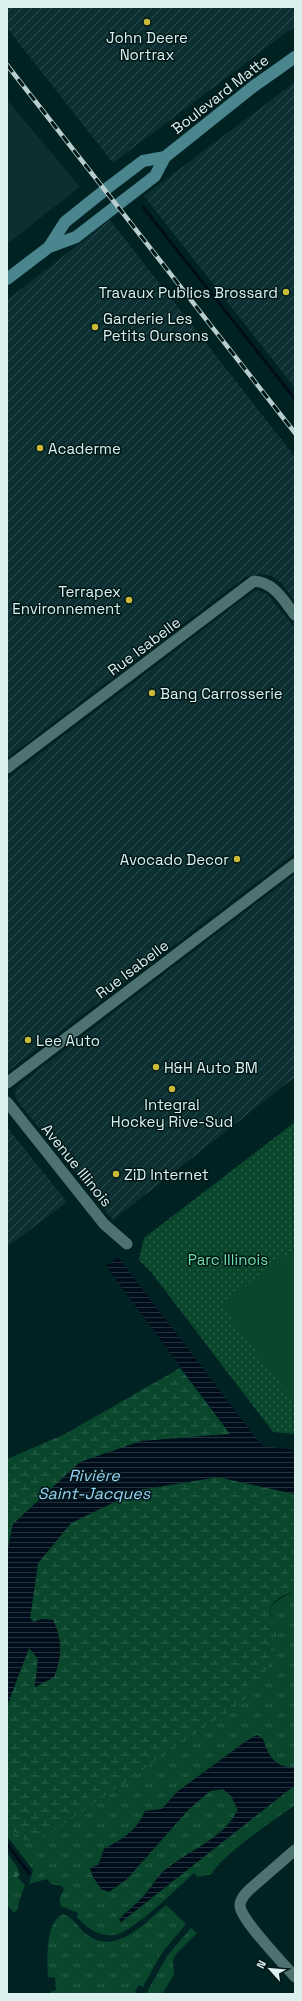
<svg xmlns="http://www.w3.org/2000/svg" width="302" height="2001" font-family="'Space Grotesk',sans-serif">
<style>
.built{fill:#0c3031}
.industrial{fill:url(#industrial-furrows)}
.grass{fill:url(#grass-tufts)}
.forest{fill:url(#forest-firs)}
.wetland{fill:url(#wetland-marsh)}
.park{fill:url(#park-dots)}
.pitch{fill:#09462c}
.water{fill:url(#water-rules)}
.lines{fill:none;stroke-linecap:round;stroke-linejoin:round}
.stream{stroke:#000e1b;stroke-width:3}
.street{stroke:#4e7272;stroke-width:11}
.secondary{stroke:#4b868e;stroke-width:12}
.rail-casing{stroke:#b8cece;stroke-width:4.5}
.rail{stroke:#001718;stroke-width:3;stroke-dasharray:9;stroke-linecap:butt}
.poi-dot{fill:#cbba39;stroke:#001718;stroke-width:1.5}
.labels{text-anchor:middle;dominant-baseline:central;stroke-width:3;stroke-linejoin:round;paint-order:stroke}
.poi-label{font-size:15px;fill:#ddf0f0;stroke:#001718;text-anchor:start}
.street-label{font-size:15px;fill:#ddf0f0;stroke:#001718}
.park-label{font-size:15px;fill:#72dfa6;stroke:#001718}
.water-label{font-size:16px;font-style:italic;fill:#98d1f5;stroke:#001718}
</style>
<defs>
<pattern id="industrial-furrows" width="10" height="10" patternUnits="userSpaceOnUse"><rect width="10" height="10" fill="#0c3031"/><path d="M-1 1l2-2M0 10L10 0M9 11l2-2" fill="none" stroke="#2f4e4f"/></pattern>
<pattern id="grass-tufts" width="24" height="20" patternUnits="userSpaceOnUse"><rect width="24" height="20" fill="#09462c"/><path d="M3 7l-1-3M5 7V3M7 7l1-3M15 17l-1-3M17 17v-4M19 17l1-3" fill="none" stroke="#2c614b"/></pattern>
<pattern id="forest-firs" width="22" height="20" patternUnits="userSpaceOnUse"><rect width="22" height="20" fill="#09462c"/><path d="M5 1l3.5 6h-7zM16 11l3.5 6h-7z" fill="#2c614b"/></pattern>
<pattern id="wetland-marsh" width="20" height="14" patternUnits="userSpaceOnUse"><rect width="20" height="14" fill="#09462c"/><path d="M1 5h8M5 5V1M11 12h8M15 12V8" fill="none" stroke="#2c614b"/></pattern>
<pattern id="park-dots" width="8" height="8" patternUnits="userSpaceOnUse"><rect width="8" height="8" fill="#09462c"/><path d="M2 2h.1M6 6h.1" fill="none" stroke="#2c614b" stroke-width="1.8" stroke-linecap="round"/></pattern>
<pattern id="water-rules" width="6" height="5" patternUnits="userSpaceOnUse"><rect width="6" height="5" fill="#000e1b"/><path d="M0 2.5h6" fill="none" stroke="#25313c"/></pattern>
</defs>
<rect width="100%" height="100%" fill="#002223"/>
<path class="built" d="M7,100L80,187L7,244Z"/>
<path class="industrial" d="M7,7H295V26L113,163L7,28Z
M295,82V388L144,196Z
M110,220L295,457V601L282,584L272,576L261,574L245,577L7,758V300Z
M254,591H259L267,594L295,628V853L7,1072V779Z
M295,874V1077L113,1220L19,1103L15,1096L16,1089L20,1084Z
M7,1127L67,1202L7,1247Z"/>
<path class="grass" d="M295,1591V1767C276,1769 268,1756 263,1739L257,1735L245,1742L177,1792L162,1809L145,1811C137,1831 123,1839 104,1849L93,1877L190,1808L210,1791L223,1789L231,1796L238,1810C223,1841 184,1851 161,1874C154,1881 149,1891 142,1898C135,1905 126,1912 119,1919L121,1922L295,1785V1805C277,1818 219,1857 212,1874L198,1877L194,1873C178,1887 133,1933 114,1935C98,1937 87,1928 77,1917L78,1913L61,1906C58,1897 61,1897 64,1889L62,1886L51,1884L47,1879L29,1884L33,1870L7,1836V1826L25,1840L276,1635C266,1605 268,1605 295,1591Z
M17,1877L25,1885L19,1902L18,1909L14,1913L7,1905V1884Z
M166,1905L186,1924L161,1954L143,1987L139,1985L135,1991L138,1994H50V1992L56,1990L55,1978L48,1977C47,1961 45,1922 63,1914C75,1918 78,1928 87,1935C116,1956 145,1923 166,1905Z
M191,1928L197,1933L176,1954L173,1961L174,1975L162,1994H146L167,1956Z"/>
<path class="forest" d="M7,1853L17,1867L20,1875L7,1884Z"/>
<path class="wetland" d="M180,1368L230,1434L192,1437L13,1524L7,1553V1459L65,1434Z
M218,1477L295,1494V1591C288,1594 275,1598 272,1605C266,1616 276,1625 276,1635C278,1657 257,1684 244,1700L45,1837L25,1840L7,1826V1706L29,1647L38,1659L35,1687L54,1677L42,1619L33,1622L30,1618L38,1563L71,1523L139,1490Z"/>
<path class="park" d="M295,1122V1434L273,1432L151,1272L139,1260L144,1238Z"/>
<path class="pitch" d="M295,1248V1403L221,1305Z"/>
<path class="water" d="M118,1257L262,1446L295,1450V1494L218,1477L139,1490L71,1523L38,1563L30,1618L33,1622L42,1619L53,1620C63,1640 62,1658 54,1677L35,1687L38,1659L29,1648L7,1706V1553L13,1524L80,1462L141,1441L230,1434L106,1266Z
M257,1735L263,1739C268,1756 276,1769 295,1767V1785L121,1922L119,1919C126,1912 135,1906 142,1898C149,1891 154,1881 161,1874C184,1851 224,1841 238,1809L231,1796L223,1789L210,1791L190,1808L127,1879L109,1892L101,1889L93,1877L90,1868L100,1864L104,1849C123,1839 137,1831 145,1811L162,1809L177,1792L245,1742Z"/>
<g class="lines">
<path class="stream" d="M143,207L295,399
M7,1844L29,1873"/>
<path class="street" d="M7,768L254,581C274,582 284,601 295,615
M7,1083L295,864
M7,1102L104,1224L127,1244
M295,1850L249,1890C245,1894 240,1899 240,1906C241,1920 284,1964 295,1977"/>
<path class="secondary" d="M49,247L76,237L155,176L165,157L254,86L295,57
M7,279L49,247L65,222L110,186L143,161L165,157"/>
<g class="rail-casing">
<path id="rail" d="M7,65L295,433"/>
</g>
<use href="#rail" class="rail"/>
</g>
<g class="poi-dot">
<circle cx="147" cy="22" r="4"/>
<circle cx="286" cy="292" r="4"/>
<circle cx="95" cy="327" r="4"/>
<circle cx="40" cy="448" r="4"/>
<circle cx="129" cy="600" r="4"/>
<circle cx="152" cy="693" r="4"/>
<circle cx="237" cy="859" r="4"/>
<circle cx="28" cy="1040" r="4"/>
<circle cx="156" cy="1067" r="4"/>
<circle cx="172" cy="1089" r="4"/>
<circle cx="116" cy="1174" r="4"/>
</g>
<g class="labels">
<g class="poi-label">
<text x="147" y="37" text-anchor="middle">John Deere<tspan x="147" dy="17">Nortrax</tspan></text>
<text x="278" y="292" text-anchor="end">Travaux Publics Brossard</text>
<text x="103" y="318">Garderie Les<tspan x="103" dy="17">Petits Oursons</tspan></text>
<text x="48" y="448">Acaderme</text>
<text x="121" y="591" text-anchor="end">Terrapex<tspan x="121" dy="17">Environnement</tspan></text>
<text x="160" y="693">Bang Carrosserie</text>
<text x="229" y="859" text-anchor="end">Avocado Decor</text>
<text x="36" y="1040">Lee Auto</text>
<text x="164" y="1067">H&amp;H Auto BM</text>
<text x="172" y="1104" text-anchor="middle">Integral<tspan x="172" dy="17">Hockey Rive-Sud</tspan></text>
<text x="124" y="1174">ZiD Internet</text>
</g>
<g class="street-label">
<text transform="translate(220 94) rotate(-38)">Boulevard Matte</text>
<text transform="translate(144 646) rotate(-37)">Rue Isabelle</text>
<text transform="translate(132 969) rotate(-37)">Rue Isabelle</text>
<text transform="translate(77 1165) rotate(51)">Avenue Illinois</text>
</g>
<g class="park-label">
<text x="228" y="1259">Parc Illinois</text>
</g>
<g class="water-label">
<text x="94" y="1475">Rivière<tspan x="94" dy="18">Saint-Jacques</tspan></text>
</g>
</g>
<rect width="302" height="2001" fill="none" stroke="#ddf0f0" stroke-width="16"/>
<g transform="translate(270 1969) rotate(297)" stroke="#001718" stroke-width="3" paint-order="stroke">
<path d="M0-3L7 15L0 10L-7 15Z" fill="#ddf0f0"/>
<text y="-6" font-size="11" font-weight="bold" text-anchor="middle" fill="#ddf0f0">N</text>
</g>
</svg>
